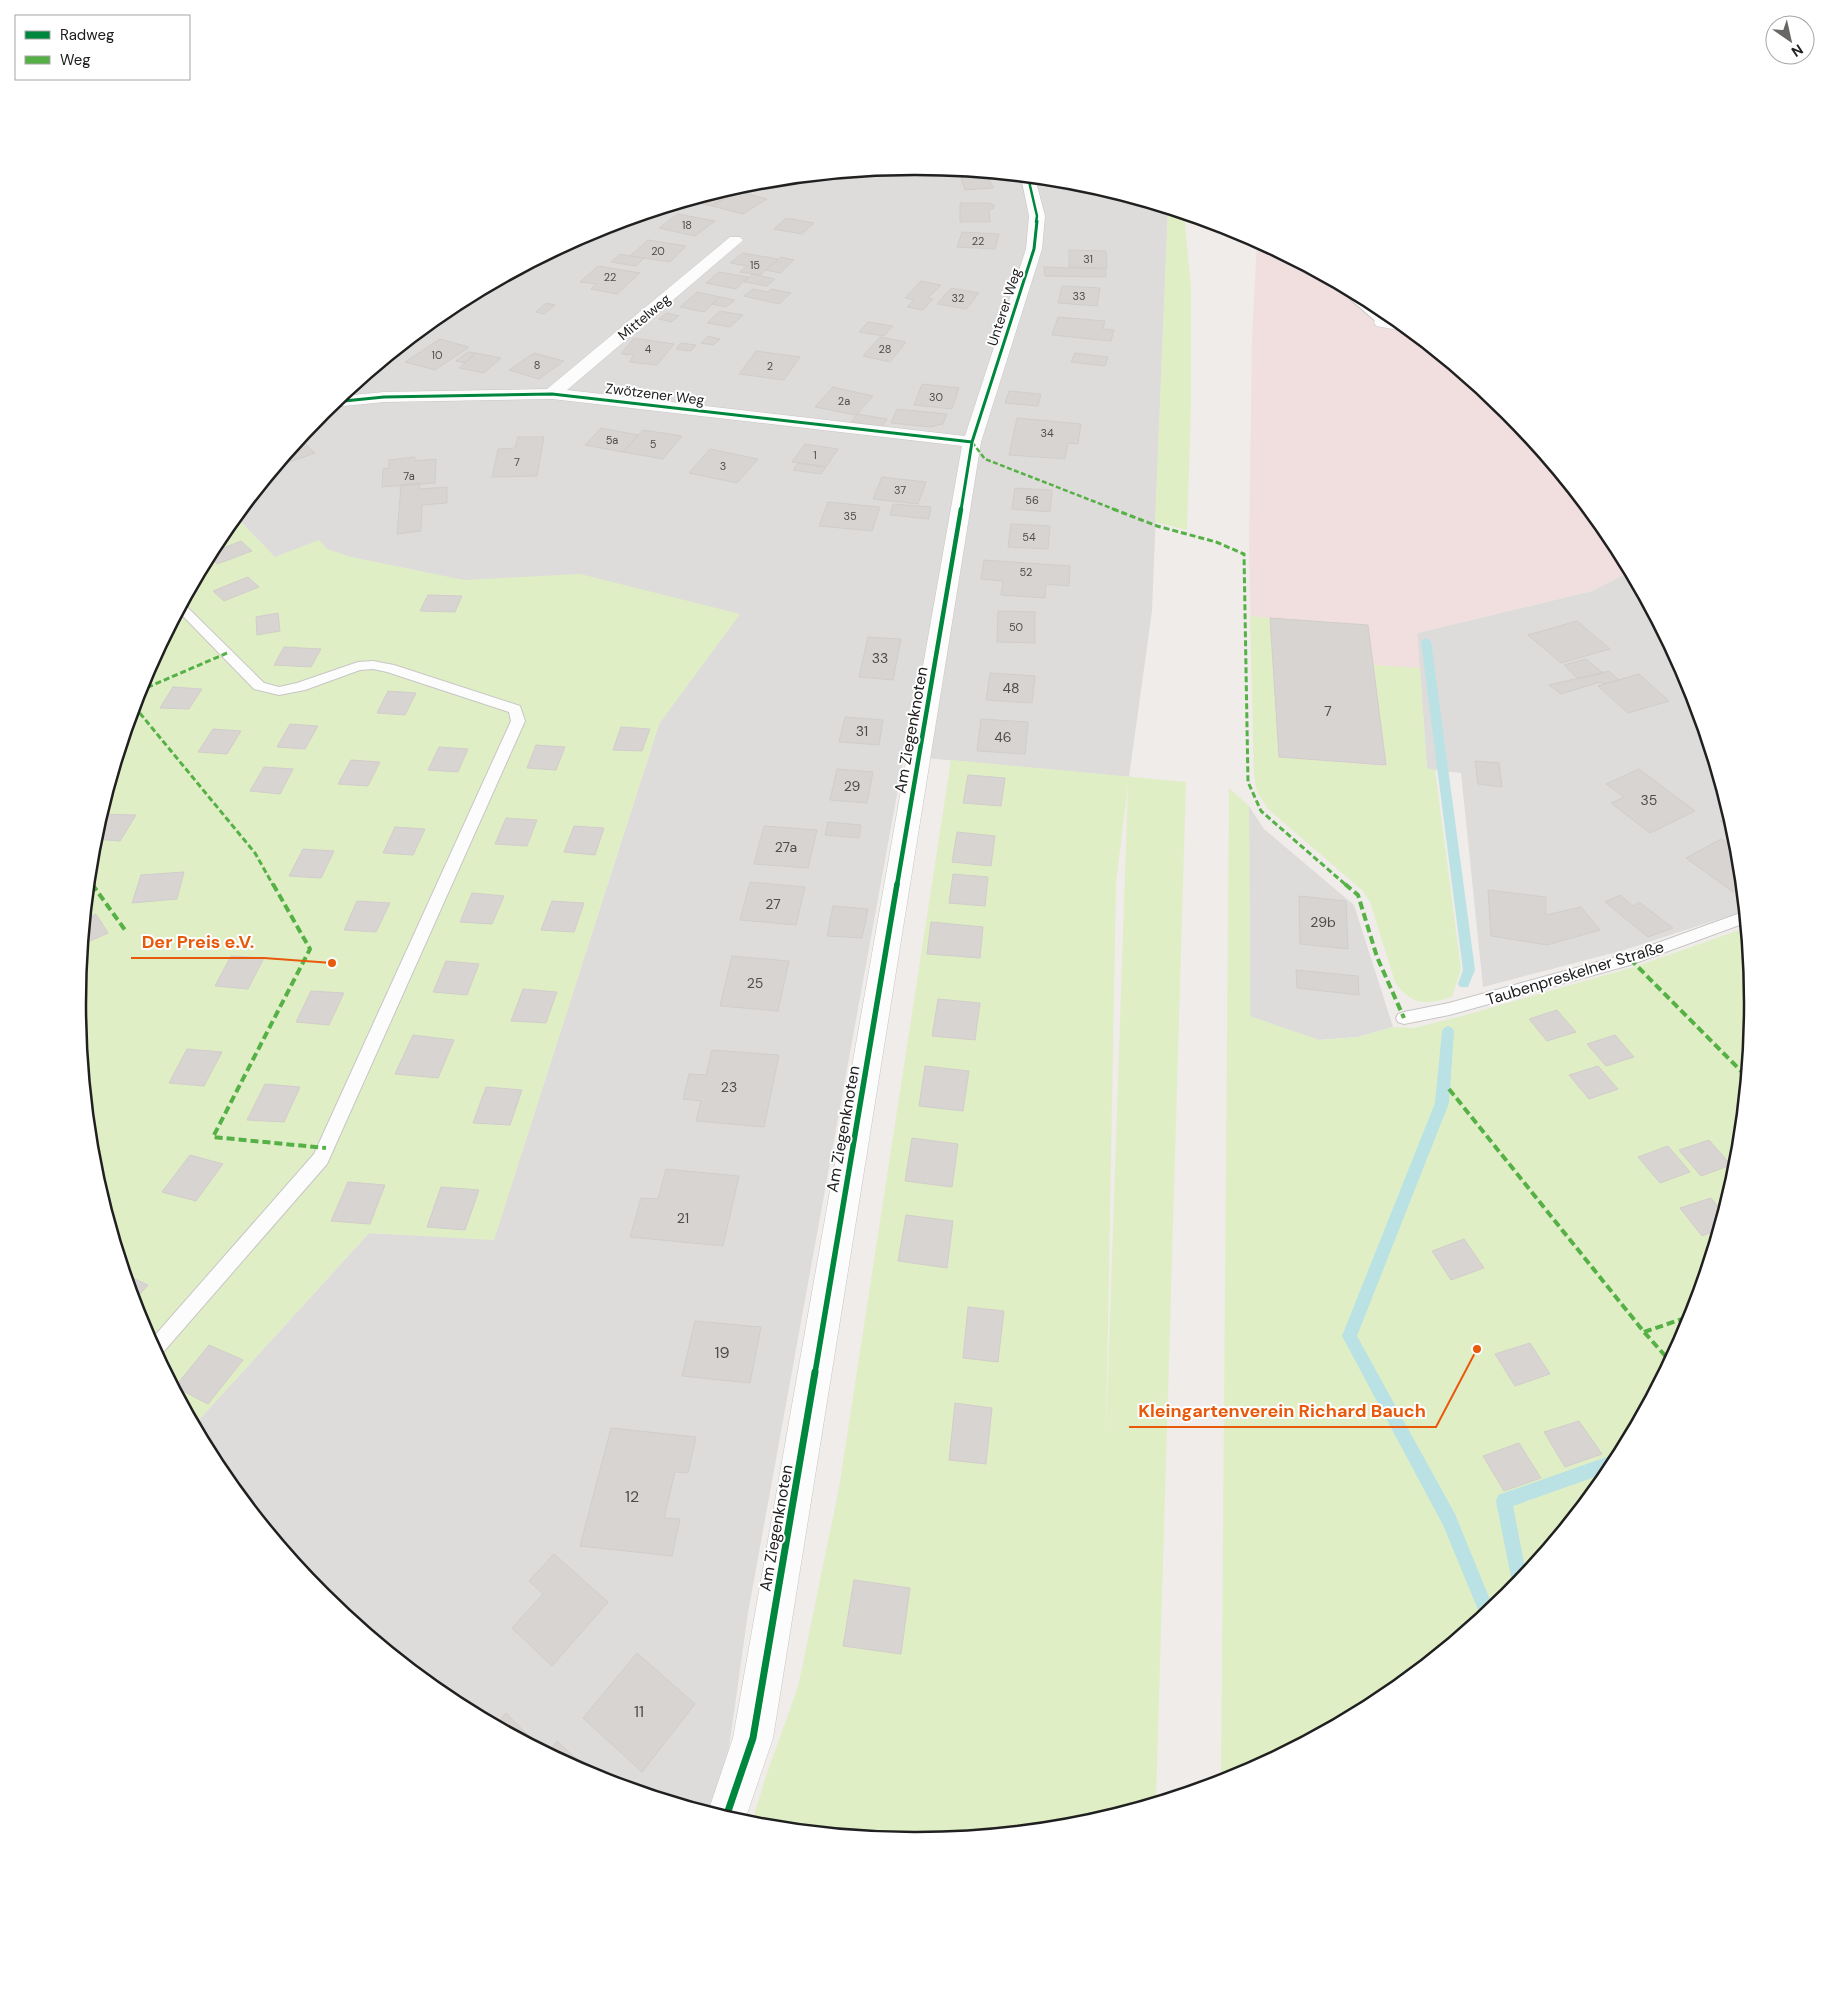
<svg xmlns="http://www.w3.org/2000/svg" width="1830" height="2007" font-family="'DM Sans',sans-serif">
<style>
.residential{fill:#dedcda}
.commercial{fill:#f1dfdf}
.grass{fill:#e0eec6;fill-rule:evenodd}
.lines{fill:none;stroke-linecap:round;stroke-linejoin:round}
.stream{fill:#bae1e4;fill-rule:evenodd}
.building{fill:#d7d4d2;stroke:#d2cdca}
.lane-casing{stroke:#c7c6c5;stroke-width:2}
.street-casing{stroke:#c7c6c5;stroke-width:1}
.lane{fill:#fdfcfc;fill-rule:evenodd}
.street{fill:#fdfcfc;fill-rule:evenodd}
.quiet-far2{stroke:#55b145;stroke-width:2.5;stroke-dasharray:5 2.5;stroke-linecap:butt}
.quiet-far1{stroke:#55b145;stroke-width:3;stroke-dasharray:6 3;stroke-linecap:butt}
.quiet{stroke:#55b145;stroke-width:4;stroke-dasharray:8 4;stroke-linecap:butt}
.cycleway-far4-casing{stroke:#fff;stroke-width:4}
.cycleway-far3-casing{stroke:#fff;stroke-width:5}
.cycleway-far2-casing{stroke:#fff;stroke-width:7}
.cycleway-far1-casing{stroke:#fff;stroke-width:9}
.cycleway-casing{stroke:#fff;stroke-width:10}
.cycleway-far4{stroke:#00873e;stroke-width:2.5}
.cycleway-far3{stroke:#00873e;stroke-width:3}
.cycleway-far2{stroke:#00873e;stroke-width:4.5}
.cycleway-far1{stroke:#00873e;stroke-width:5.5}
.cycleway{stroke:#00873e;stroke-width:7}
.labels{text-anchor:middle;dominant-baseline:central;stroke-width:4;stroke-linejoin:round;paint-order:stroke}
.far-number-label{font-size:11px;fill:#4e4d4c}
.far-street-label{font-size:14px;fill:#202020;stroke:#fff}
.number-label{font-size:14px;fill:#4e4d4c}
.street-label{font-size:16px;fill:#202020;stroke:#fff}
.near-number-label{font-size:16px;fill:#4e4d4c}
.rim{fill:none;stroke:#202020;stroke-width:2.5}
.leader{fill:none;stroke:#e8590c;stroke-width:2}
.callout-dot{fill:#e8590c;stroke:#fff;stroke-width:2}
.callout-label{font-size:18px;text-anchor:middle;font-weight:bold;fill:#e8590c;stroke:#fff;stroke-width:4;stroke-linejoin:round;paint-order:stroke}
</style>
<rect width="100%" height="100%" fill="#efece9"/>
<path class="residential" d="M915,166L1079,182L1168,209L1152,611L1129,777L904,756L748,1613L728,1755L708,1812L594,1777L449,1700L323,1595L218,1469L195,1424L369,1233L494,1239L659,724L371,657L236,517L323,411L450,307L479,291L491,290L508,276L595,230L752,182Z
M1629,572L1689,683L1736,840L1745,923L1735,914L1624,950L1483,987L1461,773L1427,769L1417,633L1592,591Z
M1249,806L1264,829L1354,905L1393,1027L1358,1037L1319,1040L1250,1017Z"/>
<path class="commercial" d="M1257,241L1381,307L1507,411L1612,538L1629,572L1592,591L1417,633L1427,769L1254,757L1249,549L1252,340Z"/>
<path class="grass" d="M1168,209L1184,214L1191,288V407L1187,530L1155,522Z
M236,517L275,557L319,540L327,549L351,557L464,580L580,574L740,614L659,724L494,1240L369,1233L195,1424L141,1324L94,1167L78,1003L94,840L141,683L219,538Z
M1250,616L1270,618L1279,757L1387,766L1373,665L1420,668L1427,768L1435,770L1461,969L1452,997C1426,1005 1411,1006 1395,982L1370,902L1362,890L1268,809L1257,792L1254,775Z
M951,760L1186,782L1156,1801L1078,1825L915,1841L751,1825L766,1776L798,1687L839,1488ZM1128,785V786L1106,1434L1116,883Z
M1229,788L1249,806L1250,1016L1319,1040L1358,1037L1393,1027L1414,1028L1462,1016L1637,966L1745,928L1752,1004L1736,1167L1689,1324L1611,1469L1507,1596L1380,1700L1235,1777L1221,1782Z"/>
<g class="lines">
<path class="stream" d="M1426,638L1431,641L1475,970L1468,987H1460L1458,984L1463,970L1421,641Z
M1448,1026L1452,1028L1454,1031L1449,1103L1357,1336L1455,1514L1493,1607L1481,1617L1443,1525L1342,1336L1435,1103L1442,1031L1444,1028Z
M1615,1454L1618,1456L1609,1472L1513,1506L1526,1573L1513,1587L1496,1501L1498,1495Z"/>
</g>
<path class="building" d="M988,176L993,188L965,190L961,177Z
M1062,181L1079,182L1100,189L1062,188Z
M729,189L736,191L712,206L691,201Z
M736,191L767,199L743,214L712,206Z
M960,203H989L994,205V208L989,210L990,222H960Z
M678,214L715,221L695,236L659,228Z
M786,218L814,223L802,234L774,229Z
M962,232L999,234L995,249L957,247Z
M648,240L686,246L670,262L630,256Z
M1069,250L1106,251L1107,268L1069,267Z
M743,253L778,259L760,275L740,272L747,266L730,263Z
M620,254L630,256L644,258L636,266L611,262Z
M781,257L794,260L780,273L766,270Z
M598,266L640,273L617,294L591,289L597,284L580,282Z
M1044,267L1106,269V277L1045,276Z
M719,272L748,277L736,289L706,283Z
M752,274L775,279L767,286L744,282Z
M921,281L941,285L928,298L933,299L923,310L907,307L914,300L905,298Z
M1062,286L1100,288L1097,306L1058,303Z
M951,288L979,293L966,309L937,304Z
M753,289L768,292L771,289L791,293L779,304L744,296Z
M697,292L720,297L704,312L680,307Z
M720,297L735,300L726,307L712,304Z
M546,303L555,305L544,314L536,312Z
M720,311L743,315L730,327L707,323Z
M667,313L679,316L671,322L659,319Z
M1058,317L1105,321L1103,329L1114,330L1111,341L1052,335Z
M868,322L893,326L884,336L859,332Z
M708,336L720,339L713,345L701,343Z
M880,337L906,342L890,362L863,356Z
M634,338L674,344L657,365L629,362L634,355L621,354Z
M440,339L469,347L435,370L405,362Z
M681,343L696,345L691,351L676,349Z
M756,351L800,357L784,380L739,374Z
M468,352L476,353L465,363L456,361Z
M476,353L501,358L484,373L459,368Z
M534,353L564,361L539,379L509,370Z
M1075,353L1108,357L1105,366L1071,362Z
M922,384L959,388L952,409L914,405Z
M833,387L873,396L856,415L815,407Z
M1009,391L1041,394L1038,406L1005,403Z
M897,409L947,414L943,424L930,427L891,423Z
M857,414L887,419L882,427L851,422Z
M1017,418L1081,424L1078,444L1068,443L1065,459L1009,455Z
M601,428L638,435L623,452L585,445Z
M643,430L682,436L663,459L623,452Z
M518,437H544L537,476L492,477L498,449L515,448Z
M300,439L315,453L281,465L279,464Z
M805,444L838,449L826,467L792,462Z
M710,449L758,459L737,483L689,473Z
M415,457V461L436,459L435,483L382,487L383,469L389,468V460Z
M798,463L826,467L821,474L793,470Z
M882,477L926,482L918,504L873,499Z
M420,483L419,489L447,487V503L422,505L421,531L397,534L401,485Z
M1015,488L1052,490L1050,512L1012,509Z
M828,502L880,507L872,531L819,526Z
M893,504L931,507L929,519L890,515Z
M1011,524L1050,526L1048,549L1008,547Z
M241,541L252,551L217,564L209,556L211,553Z
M984,560L1070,566L1069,586L1046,584L1045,598L1001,595L1003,581L981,579Z
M248,577L259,587L224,601L213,591Z
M428,595L462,596L455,612L420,611Z
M998,611L1035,612V643L997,642Z
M278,613L280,631L257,635L256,617Z
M1270,618L1368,625L1386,765L1279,757Z
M1577,621L1610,649L1561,663L1528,635Z
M868,637L901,639L893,680L859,677Z
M284,647L321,649L311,667L274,665Z
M1586,659L1603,673L1578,679L1564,665Z
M1609,671L1619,680L1603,684L1600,682L1561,694L1549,685Z
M990,673L1035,676L1032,703L986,700Z
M1639,674L1669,701L1628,713L1598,686Z
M173,687L202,689L189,709L160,708Z
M388,691L416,693L405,715L377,713Z
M845,717L883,720L879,745L839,742Z
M981,719L1028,722L1025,754L977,751Z
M290,724L318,726L305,749L277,747Z
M621,727L650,729L642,751L613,750Z
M213,729L241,731L227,754L198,752Z
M536,745L565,747L556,770L527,768Z
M439,747L468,749L458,772L428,770Z
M351,760L380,762L368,786L338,784Z
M1475,761L1499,763L1502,787L1478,784Z
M264,767L293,769L280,794L250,791Z
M837,769L873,772L867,803L830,800Z
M1639,769L1695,811L1650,833L1611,803L1624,797L1606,784Z
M968,775L1005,778L1001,806L963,803Z
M102,814L136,815L120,841L94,839Z
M506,818L537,820L527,846L495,844Z
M1730,818L1733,830L1720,821Z
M828,822L861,825L859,838L825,835Z
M574,826L604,828L595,855L564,852Z
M764,826L817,830L808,868L754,864Z
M395,827L425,829L413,855L383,853Z
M957,832L995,836L991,866L952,862Z
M1721,839L1737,850L1741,887L1733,892L1686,858Z
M303,849L334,851L321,878L289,876Z
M184,872L177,899L132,903L141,875Z
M953,874L988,877L985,906L949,903Z
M750,882L805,887L796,925L740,920Z
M1488,890L1546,897V915L1581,907L1600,930L1547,945L1491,936Z
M472,893L504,896L492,924L460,922Z
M1620,895L1633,906L1639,902L1673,928L1648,937L1605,902Z
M1299,896L1346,901L1348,949L1300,944Z
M357,901L390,903L376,932L344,930Z
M552,901L584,903L574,932L541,930Z
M833,906L868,909L862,938L827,936Z
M96,914L108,933L83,944L86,919Z
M931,922L983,927L980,958L927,954Z
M231,956L264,958L248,989L215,986Z
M732,956L789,961L778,1011L720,1006Z
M446,961L479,964L467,995L433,992Z
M1296,970L1358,976L1359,995L1297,988Z
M523,989L557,992L546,1023L511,1021Z
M311,991L344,993L329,1025L296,1022Z
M938,999L980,1003L975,1040L932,1036Z
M1557,1010L1576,1032L1547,1041L1529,1019Z
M413,1035L454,1040L438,1078L395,1074Z
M1615,1035L1634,1057L1606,1066L1587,1044Z
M187,1049L222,1052L204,1086L169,1083Z
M712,1050L779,1055L764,1127L696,1121L701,1101L683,1099L689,1074L706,1075Z
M925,1066L969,1071L963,1111L919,1106Z
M1598,1066L1618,1089L1589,1099L1569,1075Z
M265,1084L300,1087L284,1122L247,1120Z
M486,1087L522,1090L510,1125L473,1123Z
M912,1138L958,1144L952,1187L905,1181Z
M1709,1140L1731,1165L1701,1176L1679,1150Z
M1668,1146L1690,1172L1660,1183L1638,1157Z
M190,1155L223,1164L196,1201L162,1192Z
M666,1169L739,1176L723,1246L630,1237L641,1198L658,1199Z
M348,1182L385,1185L370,1224L331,1221Z
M441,1187L479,1190L465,1230L427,1227Z
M1711,1198L1723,1212L1717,1230L1702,1236L1680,1208Z
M906,1215L953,1221L947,1268L898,1261Z
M1464,1239L1484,1268L1451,1280L1432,1251Z
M126,1275L148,1285L134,1301Z
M968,1307L1004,1311L998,1362L963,1358Z
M695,1321L761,1327L750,1383L682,1376Z
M1530,1343L1550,1374L1515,1386L1495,1354Z
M209,1345L243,1360L208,1404L175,1387Z
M955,1403L992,1408L986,1464L949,1460Z
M1579,1421L1602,1454L1565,1467L1544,1432Z
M611,1428L696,1437L688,1473L675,1472L664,1518L680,1519L672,1556L580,1546Z
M1519,1443L1541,1478L1504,1491L1483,1456Z
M554,1554L608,1602L552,1666L512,1628L543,1594L529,1581Z
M854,1580L910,1588L901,1654L843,1646Z
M637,1653L695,1704L642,1772L583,1718Z
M506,1713L542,1749L496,1725Z
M557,1741L597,1778L548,1753Z"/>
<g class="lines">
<g class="lane-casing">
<path id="lane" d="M1350,291L1358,295L1385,320V324H1379L1351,300L1348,293Z
M184,604L264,683L279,687L297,683L358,662L373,661L394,665L520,706L525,721L327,1164L159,1357L150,1341L314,1154L511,721L509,712L387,672L373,669L360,670L305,690L279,695L254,689L179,612Z
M1743,912L1745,923L1630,965L1449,1015L1404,1024L1398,1022L1396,1018L1398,1014L1404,1012L1449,1003L1627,954Z"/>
</g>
<g class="street-casing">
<path id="street" d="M1021,177L1035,178L1045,216L1042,249L981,442L773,1738L744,1823L708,1812L733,1738L962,446L552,399L384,402L334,407L329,406L342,396L384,392L547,389L730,237H740L743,240L740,243L567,390L965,436L1026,249L1029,216Z
M1382,317L1395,320L1408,330L1403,331L1376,326L1374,322L1376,318Z"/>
</g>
<use href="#lane" class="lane"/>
<use href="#street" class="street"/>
<path class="quiet-far2" d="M972,442L985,459L1116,510"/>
<path class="quiet-far1" d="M1113,509L1157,526L1216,542L1244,554L1248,782L1261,811L1346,885
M139,691L227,653
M134,706L255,853L273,885
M90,881L93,885"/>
<path class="quiet" d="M92,884L125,930
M273,884L310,949L213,1137L326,1148
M1345,884L1358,895L1377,957L1404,1018
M1630,959L1745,1075
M1449,1089L1644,1332L1669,1360
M1644,1332L1691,1316"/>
<g class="cycleway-far4-casing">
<path id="cycleway-far4" d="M1028,177L1037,216L1036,222"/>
</g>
<g class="cycleway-far3-casing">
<path id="cycleway-far3" d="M334,402L384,397L552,394L972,442
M961,510L972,442L1034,249L1037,221"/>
</g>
<g class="cycleway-far2-casing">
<path id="cycleway-far2" d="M897,885L961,509"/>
</g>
<g class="cycleway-far1-casing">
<path id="cycleway-far1" d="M815,1373L897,884"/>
</g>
<g class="cycleway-casing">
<path id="cycleway" d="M726,1817L753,1738L815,1372"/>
</g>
<use href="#cycleway-far4" class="cycleway-far4"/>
<use href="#cycleway-far3" class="cycleway-far3"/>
<use href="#cycleway-far2" class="cycleway-far2"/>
<use href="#cycleway-far1" class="cycleway-far1"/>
<use href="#cycleway" class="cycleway"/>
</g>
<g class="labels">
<g class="far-number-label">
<text x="687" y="225">18</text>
<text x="978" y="241">22</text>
<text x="658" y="251">20</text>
<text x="1088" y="259">31</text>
<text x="755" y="265">15</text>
<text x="610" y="277">22</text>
<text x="1079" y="296">33</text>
<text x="958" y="298">32</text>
<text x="648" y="349">4</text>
<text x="885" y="349">28</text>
<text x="437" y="355">10</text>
<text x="537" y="365">8</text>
<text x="770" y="366">2</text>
<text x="936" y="397">30</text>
<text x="844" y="401">2a</text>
<text x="1047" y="433">34</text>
<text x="612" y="440">5a</text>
<text x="653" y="444">5</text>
<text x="815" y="455">1</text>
<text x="517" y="462">7</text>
<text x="723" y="466">3</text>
<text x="409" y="476">7a</text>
<text x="900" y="490">37</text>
<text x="1032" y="500">56</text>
<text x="850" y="516">35</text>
<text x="1029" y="537">54</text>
<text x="1026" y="572">52</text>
<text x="1016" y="627">50</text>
</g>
<g class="far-street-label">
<text transform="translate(1004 307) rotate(-72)">Unterer Weg</text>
<text transform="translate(644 317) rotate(-40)">Mittelweg</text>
<text transform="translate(655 394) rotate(7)">Zwötzener Weg</text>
</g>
<g class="number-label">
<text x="880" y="658">33</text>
<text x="1011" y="688">48</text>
<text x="1328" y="711">7</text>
<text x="862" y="731">31</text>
<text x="1003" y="737">46</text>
<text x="852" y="786">29</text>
<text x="1649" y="800">35</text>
<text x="786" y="847">27a</text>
<text x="773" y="904">27</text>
<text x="1323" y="922">29b</text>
<text x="755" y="983">25</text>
<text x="729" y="1087">23</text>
<text x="683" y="1218">21</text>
</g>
<g class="street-label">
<text transform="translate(911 730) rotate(-80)">Am Ziegenknoten</text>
<text transform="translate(1575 973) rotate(-17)">Taubenpreskelner Straße</text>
<text transform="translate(843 1129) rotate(-80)">Am Ziegenknoten</text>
<text transform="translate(776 1528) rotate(-80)">Am Ziegenknoten</text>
</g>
<g class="near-number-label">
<text x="722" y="1352">19</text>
<text x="632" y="1496">12</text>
<text x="639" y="1711">11</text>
</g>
</g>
<path d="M0 0H1830V2007H0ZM914 175H916A828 828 0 0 1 1744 1003V1004A828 828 0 0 1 916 1832H914A828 828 0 0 1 86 1004V1003A828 828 0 0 1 914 175Z" fill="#fff" fill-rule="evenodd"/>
<path class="rim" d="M914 175H916A828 828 0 0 1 1744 1003V1004A828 828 0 0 1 916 1832H914A828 828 0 0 1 86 1004V1003A828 828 0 0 1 914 175Z"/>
<path class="leader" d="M332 963L264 958H131M1477 1349L1436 1427H1129"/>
<g class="callout-dot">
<circle cx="332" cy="963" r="5"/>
<circle cx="1477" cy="1349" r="5"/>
</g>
<g class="callout-label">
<text x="198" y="948">Der Preis e.V.</text>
<text x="1282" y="1417">Kleingartenverein Richard Bauch</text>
</g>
<rect x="15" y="15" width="175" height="65" fill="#ffffff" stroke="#a6a6a6"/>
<rect x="25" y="31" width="25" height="8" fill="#00873e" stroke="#a6a6a6"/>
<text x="60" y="40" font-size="15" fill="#202020">Radweg</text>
<rect x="25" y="56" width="25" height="8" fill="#55b145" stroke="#a6a6a6"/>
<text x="60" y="65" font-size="15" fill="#202020">Weg</text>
<g transform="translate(1790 40) rotate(146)"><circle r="24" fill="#ffffff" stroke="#a6a6a6"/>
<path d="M0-4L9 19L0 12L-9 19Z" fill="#686766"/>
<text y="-8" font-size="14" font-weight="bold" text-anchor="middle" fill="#202020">N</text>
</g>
</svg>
